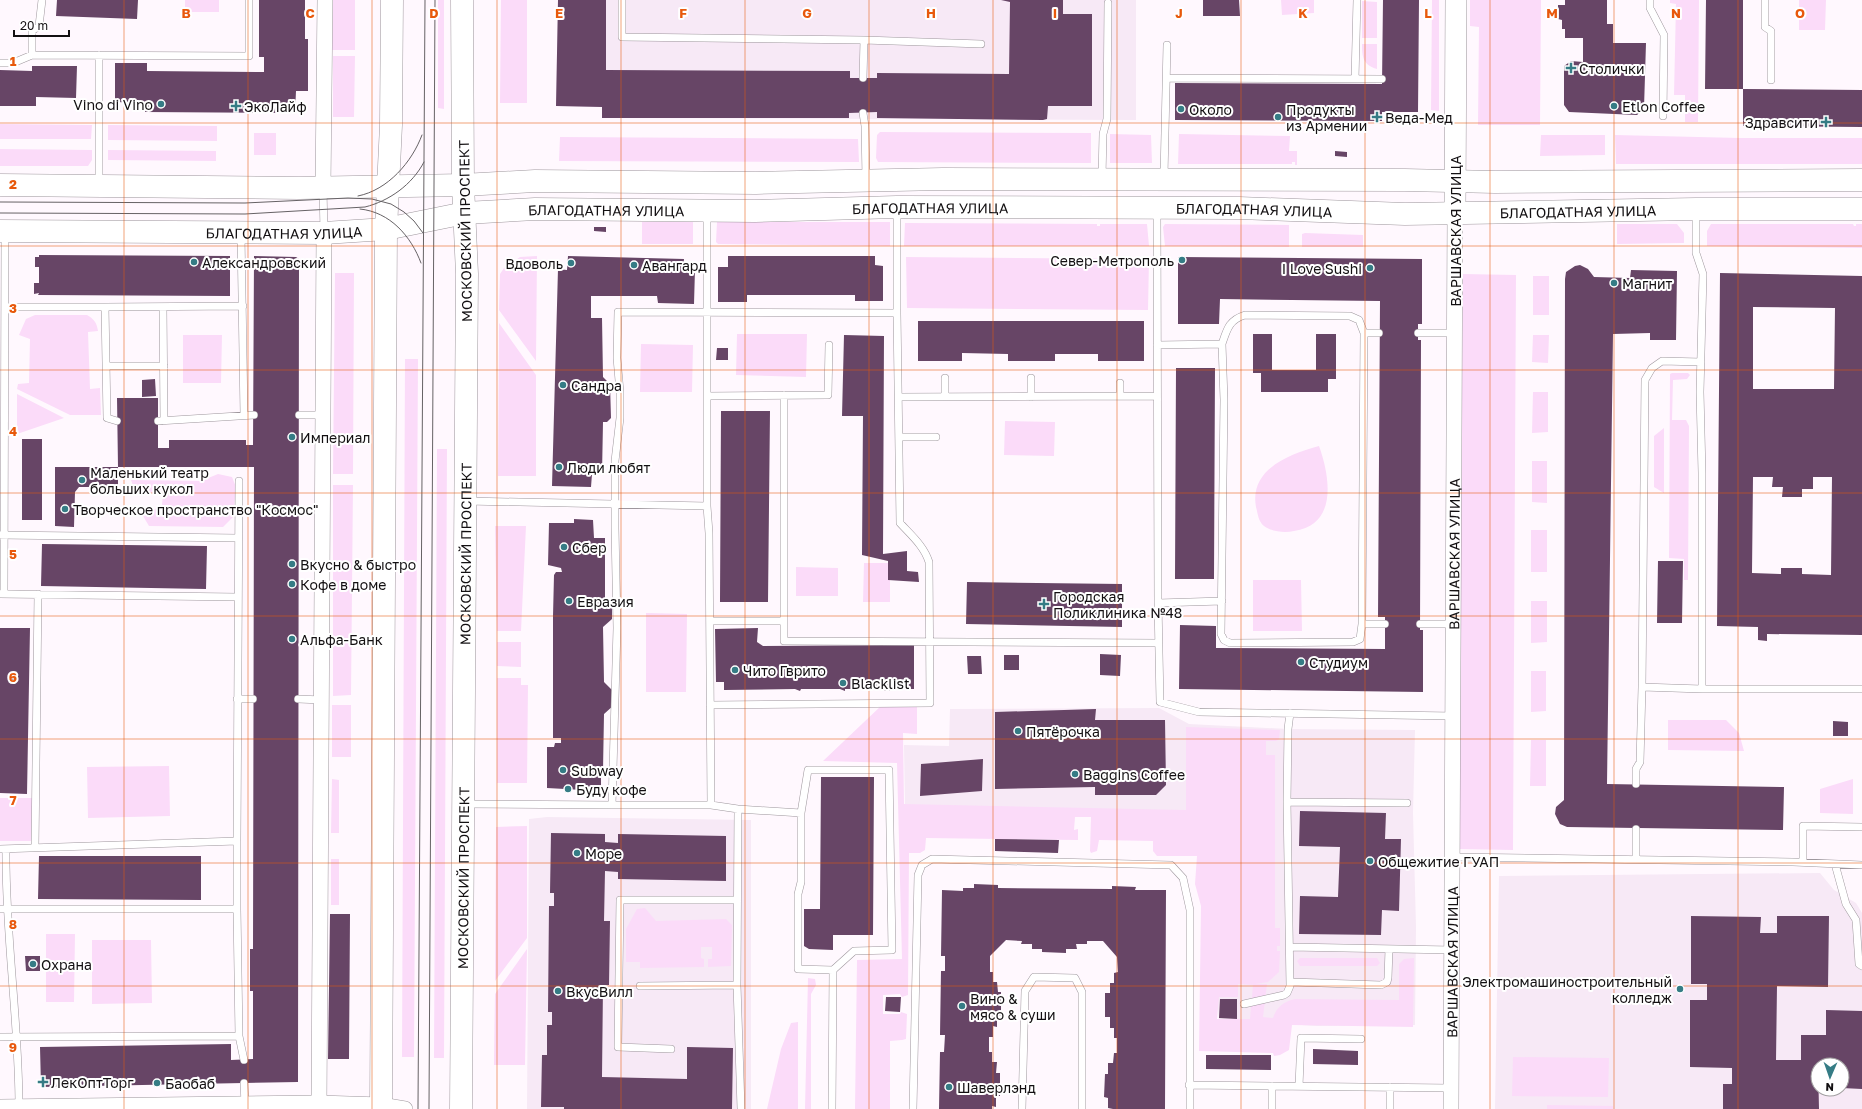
<svg xmlns="http://www.w3.org/2000/svg" width="1862" height="1109" font-family="'Golos Text',sans-serif">
<style>
.built{fill:#f7e9f6;fill-rule:evenodd}
.green{fill:#fbdbf9;fill-rule:evenodd}
.building{fill:#674566;fill-rule:evenodd}
.lines{fill:none;stroke-linecap:round;stroke-linejoin:round}
.lane-casing{stroke:#9e979d;stroke-width:8}
.street-casing{stroke:#9e979d;stroke-width:16}
.secondary-casing{stroke:#9e979d;stroke-width:22}
.primary-casing{stroke:#9e979d;stroke-width:23}
.lane{stroke:#fff;stroke-width:7}
.street{stroke:#fff;stroke-width:15}
.secondary{stroke:#fff;stroke-width:21}
.primary{stroke:#fff;stroke-width:22}
.tram{stroke:#666265;stroke-width:1}
.grid{fill:none;stroke:#e8590c;stroke-width:1;stroke-opacity:0.55}
.poi-dot{fill:#357c85;stroke:#fff;stroke-width:1.5}
.labels{text-anchor:middle;dominant-baseline:central;stroke-width:4;stroke-linejoin:round;paint-order:stroke}
.poi-label{font-size:14px;fill:#131012;stroke:#fff;text-anchor:start}
.street-label{font-size:14px;fill:#131012;stroke:#fff}
.grid-label{font-size:13px;text-anchor:middle;font-weight:bold;fill:#e8590c;stroke:#fff;stroke-width:4;stroke-linejoin:round;paint-order:stroke}
</style>
<rect width="100%" height="100%" fill="#fff8fe"/>
<path class="built" d="M558,0H1136V120L602,118V107L556,106Z
M1159,708L1189,724L1288,729L1415,730L1413,813L1416,927L1415,1025L1317,1026L1219,1020L1203,825L1191,813L905,805L904,745L949,746L950,709Z
M547,817L751,820V1109H527L529,819Z
M1820,873L1834,890L1856,903L1862,913V1109H1495L1499,876ZM1818,1065H1842V1089H1818Z"/>
<path class="green" d="M185,0H219V12H185Z
M333,0H355V50H332Z
M438,0H444V109L438,108Z
M501,0H527V103H500Z
M1281,0H1314V13L1282,15Z
M1432,0H1439V111L1431,110Z
M1470,0H1541L1540,125H1478L1479,27L1470,26Z
M1670,0H1699L1698,122H1685V95H1674L1676,4L1670,3Z
M1799,0H1826L1825,30H1799Z
M1362,1L1377,2V38H1362Z
M1362,44H1377V69C1363,65 1362,57 1362,44Z
M333,56H355L354,117H333Z
M0,124L92,125L91,139H0Z
M108,125L217,126V141L108,140Z
M880,132L1091,133V163L878,162L876,158L877,135Z
M254,133H276V155H254Z
M1110,134L1151,135L1152,163H1110Z
M1179,134L1290,136L1289,151H1297V165H1295V162H1292V164H1178Z
M1541,135H1605V155L1540,156Z
M1615,135L1740,138H1862V164H1616Z
M560,137L858,139L859,162L559,161Z
M0,149L92,150V160L88,166H0Z
M108,150L216,151V161L108,160Z
M642,222H693V244H642Z
M717,222H890V246L718,244L716,242Z
M905,223L1097,224V226H1100V224H1147L1149,246H904Z
M1165,224L1289,225V247L1165,246L1163,227Z
M1617,224H1677L1684,233V243L1617,244Z
M1711,224H1853L1854,226H1856V224H1862V248L1707,246V231Z
M1305,233L1363,235V247H1302V234Z
M537,256L536,361L499,310L500,274L504,268L520,257Z
M906,257L1149,259L1148,310L907,308Z
M335,273H354L353,474H333Z
M1463,274L1516,275L1513,850L1458,849Z
M1533,276H1549V315H1533Z
M35,315H87C94,319 97,323 98,331L88,332L90,389L100,388L101,415H70L17,389L18,384L29,383L30,339L19,335L26,319Z
M499,323L536,375V476H498Z
M737,334H807L806,377L736,375Z
M183,335H222L221,383H183Z
M1533,335H1549L1548,363L1532,362Z
M641,344L693,345L692,392H640Z
M405,359H418L414,1057H402Z
M1672,373H1688L1690,375L1687,379L1673,380L1672,420H1686L1689,426L1688,580H1684V559L1669,558L1670,374Z
M1533,392H1548V432L1532,433Z
M17,394L64,418L17,434Z
M1005,421L1055,422L1054,456L1004,455Z
M1664,428V493L1654,487V436Z
M1319,446C1330,476 1338,525 1294,531C1285,533 1272,532 1264,526C1258,521 1258,514 1256,507C1249,469 1290,454 1319,446Z
M437,449H447L444,1058H434Z
M1532,461H1547V503L1532,502Z
M218,474L232,477L236,487L233,517L223,527L149,526L143,516L162,505L163,494L135,491L131,480L201,481Z
M333,485H353L351,695L333,696Z
M495,526H526L521,631H497Z
M1531,530H1547V572H1531Z
M864,563H890V602H863Z
M796,567L838,568V596H796Z
M1253,580H1301L1302,631H1253Z
M1531,601H1547V642L1531,643Z
M646,613L687,614L686,692H646Z
M497,642H521V667L497,666Z
M1531,671H1546V711L1531,712Z
M497,678H521V685H528L527,783H497Z
M332,705H351V757H332Z
M882,705H917V734L903,733L904,804L1186,810V727L1280,730L1279,739L1276,741H1266V755H1275V928H1280V946H1277V951H1280L1279,972L1268,982L1256,984H1267L1263,1017L1273,1018C1276,1008 1284,1001 1295,999L1399,1000V964L1404,959L1414,958L1413,1027L1292,1025L1289,1050L1280,1055L1274,1056L1273,1053L1199,1051L1201,906L1195,884L1197,856H1157L1153,851V841L1099,840L1097,851L1091,853L1090,851L1091,817H1075L1074,830L1078,829V840L926,838L925,850L920,853H909L908,995L902,997L900,994L883,995V1014H900L901,1012L907,1014L906,1039L902,1040L890,1041V1109H855L857,960L902,959L897,763L823,761ZM1238,984L1253,985L1250,1019H1217L1219,997H1238Z
M1668,720H1726L1739,733L1744,751L1668,750Z
M1531,740H1546V786H1530Z
M169,766L170,816L88,818L87,767Z
M332,779L339,780V833H331Z
M1853,779V814L1820,813V789Z
M0,798H33L32,841H0Z
M527,826V938L495,981L496,827Z
M331,859H339V905H331Z
M645,908L656,921L726,919L732,925L731,966L708,967V959H712V947H701V958L704,959V967L640,968V962H626V929L637,909Z
M46,934H75L74,1002H46Z
M92,940H151L152,1003L92,1004Z
M527,949L525,1065H494L495,994Z
M1300,958H1377L1380,963L1377,966H1300L1297,961Z
M808,978L815,979L816,985L811,994V1109H805Z
M798,1022V1109H767L781,1049L791,1023Z
M1513,1057L1609,1058L1608,1097L1512,1096Z
M1547,1105L1613,1106V1109H1547Z"/>
<path class="building" d="M57,0H138L137,19L56,16Z
M259,0H305V39H308V91H296L295,113L145,112V103L115,102V63H147V71L264,72V57H259Z
M558,0H606V70L850,71V78H877V73L1009,74L1010,2L1001,0H1063V14H1092V106H1048L1047,119L1043,120L877,118V112L849,113V118H602V107L556,106Z
M1203,0H1239L1240,16H1203Z
M1383,0H1419L1418,112H1382V121L1175,120V83L1382,84Z
M1565,0H1607V24H1613V43H1646L1644,108L1637,115L1569,112L1564,105V66L1571,61L1583,62V38H1565V29H1562V20L1558,19V5H1565Z
M1706,0H1743V89L1862,90V127L1743,126V89H1705Z
M32,66H77L76,98L36,97V106H0V70L32,71Z
M1335,151L1347,152V157L1335,156Z
M594,227H606V232L594,231Z
M39,255L230,256V296L38,295L39,293L34,294V283H39V267H35V257H39Z
M254,256L296,257L299,259L298,1082L41,1087L40,1047L231,1044V1060L253,1059V991H250V949H253L254,467H118L117,398H158V448H169V440H246V445H253Z
M568,256L684,259L683,269H695L694,304L658,303L657,296H591V318H602L603,377L610,384L611,418L607,422H603L602,474H592L591,487L552,486L558,269L567,270Z
M728,256H875V265L883,266V301H855V295H747V302H718V267H728Z
M1178,257L1422,259V324H1418V340H1421L1420,630H1423V692L1179,689L1180,625L1216,626V648L1385,649V617H1378L1380,301L1220,299L1219,324H1178Z
M1580,265L1588,269L1594,277L1630,278L1631,270L1677,271L1676,340H1650V333L1613,334L1607,784L1784,787L1783,830L1567,827L1560,824L1555,814L1556,807L1564,800L1565,279L1566,272L1575,266Z
M1720,273L1862,276V635L1767,634V641L1758,640V627L1717,626ZM1753,307L1835,308L1834,389H1753ZM1753,477H1773L1772,487H1783L1782,497H1802V489H1813V477H1832L1831,575L1802,574V568H1781V574L1752,573Z
M918,321H1144V361H1098V354H1055V361H1008V354L962,353V361H918Z
M1253,334H1272V370H1316V334H1336V379H1328V392H1261V373H1253Z
M844,335L884,336L883,554L907,551V571L918,572L919,582L888,580V561L862,555L863,416H842Z
M717,348H728V360H716Z
M1176,368H1215L1214,579H1175Z
M155,379L156,396L142,397V380Z
M721,411H770L768,602H720Z
M22,439H42V520H22Z
M55,467H118V487H79L75,492L74,527L55,526Z
M574,519L593,520L594,538H605V599L612,605V619L603,627L604,682L614,692V705L604,714L603,771H601V791L547,788V747H554L555,743H561V738H553V616L554,575L556,572H562L561,568L548,565L549,523H574Z
M42,544L207,546L206,589L41,586Z
M1658,561H1683L1682,623H1657Z
M967,582L1122,584V627L966,624Z
M0,628H30L27,794L0,793Z
M758,628L757,642L763,646L914,645V689H891L889,691H885L884,689H845V691L840,689H801L800,691L795,689L724,690V682H716L715,629Z
M1100,654L1121,655L1120,676L1100,675Z
M1004,655H1019V670H1004Z
M967,656H981L982,674H968Z
M1096,709L1095,720H1165L1166,785L1156,795H1095V787L995,789V712Z
M1833,721L1848,722V736H1833Z
M983,759L982,791L920,796L921,764Z
M821,777H874L873,935H833V950L809,949L804,946V909H820Z
M1300,811L1386,813L1385,839H1401L1399,911L1382,910L1381,935L1299,934L1300,896L1338,897L1340,847L1299,846Z
M551,833L605,834V842L618,843V834L726,836V881L618,879V872L605,871L604,921H610L609,985H603L602,1077L687,1079V1047L733,1048L732,1109H564V1107H541L542,1055H547V1025H552V1012H548L549,906H554V893H550Z
M995,839L1059,840L1058,853L995,851Z
M39,856H201V900L38,899Z
M974,884L998,885V888L1112,889V886L1136,887L1135,890H1166L1165,1109H1113L1108,1108V1098L1104,1097L1105,1074H1108V1063H1113L1114,1053H1117V1038H1114V1028H1110V1017H1105V993H1110V983H1114V973L1118,972L1117,957L1103,941H1087V944H1076L1077,949H1066V953L1042,952V949H1032V944H1021L1022,941L1006,940L990,956V972H993V982H997L998,992H1001V1016L997,1015V1027L993,1026V1037H989V1052H992V1062H997L996,1073H1000V1096H996V1107L992,1106V1109H939L940,1052H944L945,1035H940L941,971H945V956H941L942,890L963,891V888H974Z
M330,914H350L349,1059H328Z
M1691,916L1761,917L1760,933H1777V916H1829L1828,987L1777,986L1776,1060H1801V1035H1826V1010L1862,1011V1089L1842,1088V1065H1818L1819,1109H1723V1084H1732V1068L1690,1067V1000H1707V984H1691Z
M25,956H40V971H26Z
M886,997H901L900,1012L885,1011Z
M1220,999H1237V1019L1219,1018Z
M1313,1049L1358,1051V1065L1313,1064Z
M1206,1055H1271V1070L1206,1069Z"/>
<g class="lines">
<g class="lane-casing">
<path id="lane" d="M622,0V37L864,40
M1650,0V8L1664,35L1663,116
M1765,0V27L1771,31V80
M32,55V31L39,26L42,0
M0,63H13L32,55L249,56V0
M863,78L864,40L981,44
M1167,78L1382,79
M1355,79L1357,0
M863,113L865,126L866,178
M1164,176L1167,45
M1102,177L1103,134L1107,119L1108,3
M99,184V55
M323,189L324,231
M1157,210L1158,603L1222,601
M1696,211V253L1703,274L1700,392L1702,473V689L1642,687L1645,380L1652,368L1662,361L1701,362
M241,235L244,415
M5,307H105L107,418L117,421
M105,307L243,306
M163,307L164,421
M1364,333H1379
M1418,333H1455
M1157,345L1222,344L1224,400L1221,634L1224,640L1230,643L1353,642L1360,639L1362,624L1364,333L1359,320L1350,316L1245,315C1229,320 1227,329 1222,344
M106,366H164
M707,396L828,395L829,345
M1120,396V383
M899,397L1157,396
M945,397V378
M1031,397V378
M299,415H324
M158,421L254,415
M899,437H936
M467,501L707,506
M0,535L238,538
M0,594L238,597
M4,594L5,234
M1158,603L1160,702L1199,712L1453,716
M710,621H784V641L1158,643
M784,621V395
M1362,624H1385
M1420,624H1453
M1702,689H1862
M237,699H253
M298,699L322,700
M710,705L930,703L929,562C924,546 911,535 900,523L897,313V209
M1636,784V769L1640,762L1642,687
M1287,802L1407,803
M464,804L612,805L617,628L615,528V461L620,418V392L617,358L618,312L897,313
M612,805H711L709,533L707,506V213
M711,805L738,809L801,813V882L798,894V969L833,970
M738,809L737,985L741,1108
M801,813L808,770H889L892,950L854,951L833,970L832,1109
M1636,829V859
M237,841V909
M35,848L38,594
M0,849L237,841L239,481
M6,849C5,935 19,1020 19,1107
M1452,857L1793,862L1862,865
M1803,862V826L1862,827
M1835,864L1846,904L1856,920L1859,964L1862,966
M0,909H237L239,1036L0,1037
M1290,947L1452,950
M1291,982L1381,985L1387,982L1388,978L1389,949
M640,986L737,985
M1244,1004L1284,995L1287,993L1290,986L1287,802L1288,729L1290,713
M239,1036L244,1060
M671,1049L618,1047L620,900H737
M244,1083L245,1104
M1189,1085L1451,1088
M1299,1086L1301,1038L1361,1039
M913,1109L918,875L922,865L932,859L1171,865L1183,878L1190,910V1109
M1022,1109L1025,991L1034,977L1075,978L1082,992V1109
M1272,1109V1086
M1390,1109V1087"/>
</g>
<g class="street-casing">
<g id="street">
<path d="M323,187L325,0"/>
<path d="M0,1107L319,1103L381,1105L405,1109"/>
<path d="M319,1109L324,233"/>
<path id="s1" d="M1451,1109L1455,213"/>
</g>
</g>
<g class="secondary-casing">
<path id="secondary" d="M1455,213L1456,0"/>
</g>
<g class="primary-casing">
<g id="primary">
<path d="M0,185L299,188L463,185L535,181L756,183L943,179L1405,180L1495,182L1862,180"/>
<path id="s2" d="M0,231L324,233L386,229L465,213L535,209L755,211L897,207L1239,208L1405,214L1696,209H1862"/>
<path d="M381,1109L386,229L391,125L392,0"/>
<path id="s3" d="M461,1109L467,274L463,185L462,0"/>
</g>
</g>
<use href="#lane" class="lane"/>
<use href="#street" class="street"/>
<use href="#secondary" class="secondary"/>
<use href="#primary" class="primary"/>
<path class="tram" d="M358,196C388,190 412,162 422,135
M0,202L245,203L348,198L372,199L391,204L404,212L414,221L423,233
M360,209C390,212 411,236 421,263
M0,213L245,214L365,207C389,201 412,185 424,162
M418,1109L425,0
M429,1109L435,0"/>
</g>
<path class="grid" d="M124,0V1109M248,0V1109M372,0V1109M497,0V1109M621,0V1109M745,0V1109M869,0V1109M993,0V1109M1117,0V1109M1241,0V1109M1365,0V1109M1490,0V1109M1614,0V1109M1738,0V1109M0,123H1862M0,246H1862M0,370H1862M0,493H1862M0,616H1862M0,739H1862M0,863H1862M0,986H1862"/>
<g class="poi-dot">
<path d="M1569 62h4v4h4v4h-4v4h-4v-4h-4v-4h4z"/>
<circle cx="161" cy="104" r="4"/>
<path d="M234 100h4v4h4v4h-4v4h-4v-4h-4v-4h4z"/>
<circle cx="1614" cy="106" r="4"/>
<circle cx="1181" cy="109" r="4"/>
<circle cx="1278" cy="117" r="4"/>
<path d="M1375 111h4v4h4v4h-4v4h-4v-4h-4v-4h4z"/>
<path d="M1824 116h4v4h4v4h-4v4h-4v-4h-4v-4h4z"/>
<circle cx="1182" cy="260" r="4"/>
<circle cx="194" cy="262" r="4"/>
<circle cx="571" cy="263" r="4"/>
<circle cx="634" cy="265" r="4"/>
<circle cx="1370" cy="268" r="4"/>
<circle cx="1614" cy="283" r="4"/>
<circle cx="563" cy="385" r="4"/>
<circle cx="292" cy="437" r="4"/>
<circle cx="559" cy="467" r="4"/>
<circle cx="82" cy="480" r="4"/>
<circle cx="65" cy="509" r="4"/>
<circle cx="564" cy="547" r="4"/>
<circle cx="292" cy="564" r="4"/>
<circle cx="292" cy="584" r="4"/>
<circle cx="569" cy="601" r="4"/>
<path d="M1042 598h4v4h4v4h-4v4h-4v-4h-4v-4h4z"/>
<circle cx="292" cy="639" r="4"/>
<circle cx="1301" cy="662" r="4"/>
<circle cx="735" cy="670" r="4"/>
<circle cx="843" cy="683" r="4"/>
<circle cx="1018" cy="731" r="4"/>
<circle cx="563" cy="770" r="4"/>
<circle cx="1075" cy="774" r="4"/>
<circle cx="568" cy="789" r="4"/>
<circle cx="577" cy="853" r="4"/>
<circle cx="1370" cy="861" r="4"/>
<circle cx="33" cy="964" r="4"/>
<circle cx="1680" cy="989" r="4"/>
<circle cx="558" cy="991" r="4"/>
<circle cx="962" cy="1006" r="4"/>
<path d="M41 1076h4v4h4v4h-4v4h-4v-4h-4v-4h4z"/>
<circle cx="157" cy="1083" r="4"/>
<circle cx="949" cy="1087" r="4"/>
</g>
<g class="labels">
<g class="poi-label">
<text x="1579" y="68">Столички</text>
<text x="153" y="104" text-anchor="end">Vino di Vino</text>
<text x="244" y="106">ЭкоЛайф</text>
<text x="1622" y="106">Etlon Coffee</text>
<text x="1189" y="109">Около</text>
<text x="1286" y="109">Продукты<tspan x="1286" dy="16">из Армении</tspan></text>
<text x="1385" y="117">Веда-Мед</text>
<text x="1818" y="122" text-anchor="end">Здравсити</text>
<text x="1174" y="260" text-anchor="end">Север-Метрополь</text>
<text x="202" y="262">Александровский</text>
<text x="563" y="263" text-anchor="end">Вдоволь</text>
<text x="642" y="265">Авангард</text>
<text x="1362" y="268" text-anchor="end">I Love Sushi</text>
<text x="1622" y="283">Магнит</text>
<text x="571" y="385">Сандра</text>
<text x="300" y="437">Империал</text>
<text x="567" y="467">Люди любят</text>
<text x="90" y="472">Маленький театр<tspan x="90" dy="16">больших кукол</tspan></text>
<text x="73" y="509">Творческое пространство "Космос"</text>
<text x="572" y="547">Сбер</text>
<text x="300" y="564">Вкусно &amp; быстро</text>
<text x="300" y="584">Кофе в доме</text>
<text x="1053" y="596">Городская<tspan x="1053" dy="16">Поликлиника №48</tspan></text>
<text x="577" y="601">Евразия</text>
<text x="300" y="639">Альфа-Банк</text>
<text x="1309" y="662">Студиум</text>
<text x="743" y="670">Чито Гврито</text>
<text x="851" y="683">Blacklist</text>
<text x="1026" y="731">Пятёрочка</text>
<text x="571" y="770">Subway</text>
<text x="1083" y="774">Baggins Coffee</text>
<text x="576" y="789">Буду кофе</text>
<text x="585" y="853">Море</text>
<text x="1378" y="861">Общежитие ГУАП</text>
<text x="41" y="964">Охрана</text>
<text x="1672" y="981" text-anchor="end">Электромашиностроительный<tspan x="1672" dy="16">колледж</tspan></text>
<text x="566" y="991">ВкусВилл</text>
<text x="970" y="998">Вино &amp;<tspan x="970" dy="16">мясо &amp; суши</tspan></text>
<text x="51" y="1082">ЛекОптТорг</text>
<text x="165" y="1083">Баобаб</text>
<text x="957" y="1087">Шаверлэнд</text>
</g>
<g class="street-label">
<text stroke="none"><textPath href="#s2" startOffset="932">БЛАГОДАТНАЯ УЛИЦА</textPath></text>
<text stroke="none"><textPath href="#s2" startOffset="608">БЛАГОДАТНАЯ УЛИЦА</textPath></text>
<text stroke="none"><textPath href="#s2" startOffset="1256">БЛАГОДАТНАЯ УЛИЦА</textPath></text>
<text stroke="none"><textPath href="#s2" startOffset="1580">БЛАГОДАТНАЯ УЛИЦА</textPath></text>
<text stroke="none"><textPath href="#s2" startOffset="284">БЛАГОДАТНАЯ УЛИЦА</textPath></text>
<text transform="translate(465 231) rotate(-91)">МОСКОВСКИЙ ПРОСПЕКТ</text>
<text transform="translate(1455 231) rotate(-90)">ВАРШАВСКАЯ УЛИЦА</text>
<text stroke="none"><textPath href="#s3" startOffset="555">МОСКОВСКИЙ ПРОСПЕКТ</textPath></text>
<text stroke="none"><textPath href="#s1" startOffset="555">ВАРШАВСКАЯ УЛИЦА</textPath></text>
<text stroke="none"><textPath href="#s3" startOffset="231">МОСКОВСКИЙ ПРОСПЕКТ</textPath></text>
<text stroke="none"><textPath href="#s1" startOffset="147">ВАРШАВСКАЯ УЛИЦА</textPath></text>
</g>
</g>
<g class="grid-label">
<text x="186" y="18">B</text>
<text x="310" y="18">C</text>
<text x="434" y="18">D</text>
<text x="559" y="18">E</text>
<text x="683" y="18">F</text>
<text x="807" y="18">G</text>
<text x="931" y="18">H</text>
<text x="1055" y="18">I</text>
<text x="1179" y="18">J</text>
<text x="1303" y="18">K</text>
<text x="1428" y="18">L</text>
<text x="1552" y="18">M</text>
<text x="1676" y="18">N</text>
<text x="1800" y="18">O</text>
<text x="13" y="66">1</text>
<text x="13" y="189">2</text>
<text x="13" y="313">3</text>
<text x="13" y="436">4</text>
<text x="13" y="559">5</text>
<text x="13" y="682">6</text>
<text x="13" y="805">7</text>
<text x="13" y="929">8</text>
<text x="13" y="1052">9</text>
</g>
<g transform="translate(1830 1077) rotate(182)"><circle r="19" fill="#ffffff" stroke="#a19fa0"/>
<path d="M0-3L7 15L0 10L-7 15Z" fill="#357c85"/>
<text y="-6" font-size="11" font-weight="bold" text-anchor="middle" fill="#131012">N</text>
</g>
<path d="M14 30v6h55v-6" fill="none" stroke="#131012" stroke-width="2"/>
<text x="20" y="30" font-size="12" fill="#131012" stroke="#ffffff" stroke-width="3" paint-order="stroke">20 m</text>
</svg>
